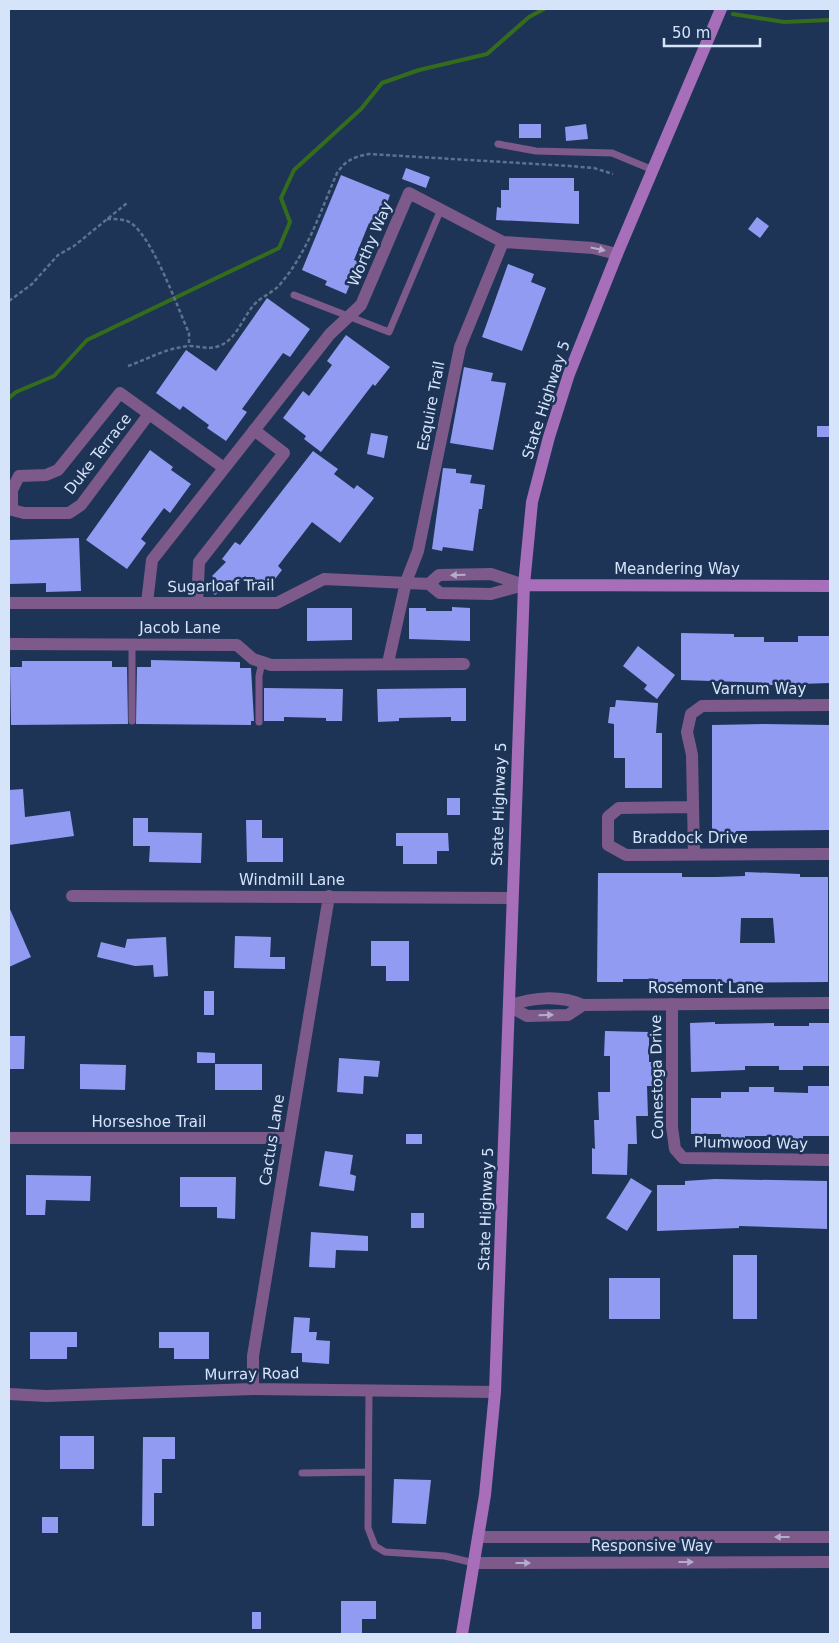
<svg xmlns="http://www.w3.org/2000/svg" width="839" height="1643" font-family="'DejaVu Sans',sans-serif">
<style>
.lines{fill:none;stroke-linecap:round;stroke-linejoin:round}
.stream{stroke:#346c1c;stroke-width:4}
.building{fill:#919bf2;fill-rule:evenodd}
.path{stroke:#5e718f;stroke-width:2.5;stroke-dasharray:4 2.5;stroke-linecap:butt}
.lane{stroke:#7e5a8a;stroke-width:7}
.street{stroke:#7e5a8a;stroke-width:12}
.secondary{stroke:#a76eb9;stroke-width:12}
.oneway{fill:#b3adcd}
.labels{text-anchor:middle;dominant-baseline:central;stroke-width:5;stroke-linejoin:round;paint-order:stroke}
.street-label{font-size:15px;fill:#d6e4fa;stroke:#1d3456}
</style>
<rect width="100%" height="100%" fill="#1d3456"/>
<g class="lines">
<path class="stream" d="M733,14L784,22L830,20
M9,398L16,392L54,376L87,340L279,248L290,222L281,198L294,170L361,109L382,83L419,70L487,54L529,17L544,9"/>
</g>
<path class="building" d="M519,124H541V138H519Z
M586,124L588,139L566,141L565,127Z
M406,168L430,177L426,188L402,179Z
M341,175L390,195L378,227L369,223L354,260L359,262L346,294L325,285L327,281L302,270Z
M509,178H574V191H579V224L496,220L497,207L501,208V190H509Z
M757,217L769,226L760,238L748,229Z
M508,264L534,274L531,282L546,288L522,351L482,337Z
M267,298L310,329L290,357L283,353L242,409L247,412L226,441L207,428L209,425L183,406L180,410L156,393L186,350L216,371Z
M346,335L390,367L375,386L373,384L321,452L304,439L306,436L283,418L303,391L309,396L332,365L327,361Z
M464,367L493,373L491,381L506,383L493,450L450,443Z
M817,426H830V437H817Z
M371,433L388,436L384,458L367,454Z
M150,450L173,467L171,470L191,484L170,513L164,508L141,539L146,543L127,569L86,540Z
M313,451L338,469L334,474L354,489L357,485L374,498L340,543L312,522L278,566L282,570L265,592L245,576L230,592L224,587L215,595L209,589L217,580L212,576L226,562L222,559L235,542L240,545Z
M443,468L456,469V473L472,475L470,483L485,485L482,509H479L473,551L443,547L442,551L432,549Z
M79,538L81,591L46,592V583L9,584V540Z
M452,607L470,608V641L409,639V608H426V611H452Z
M307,608H352V640L307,641Z
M681,633L734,634V637H764V642H798V636H830V683L769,685V683L681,680Z
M638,646L675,675L657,699L644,689L647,685L623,666Z
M151,660L240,662V668H251L254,721H251V725L136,724L137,667H151Z
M22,661H112V667H127L128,724L11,725L10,667H22Z
M264,688L343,689L342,721H326V718L284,717V721H264Z
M466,688V721H451V717L399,718V721L378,722L377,689Z
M616,700L658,703L656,733H662V788H625V758H614V724L608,723L610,707H615Z
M765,724L830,725V830L736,831V834H712V725Z
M23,789L25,817L70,811L74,836L9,845V790Z
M447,798H460V815H447Z
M133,818H148V832L202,833L201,863L149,862L150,846H133Z
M246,820H262V838H283V862H247Z
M396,833H448L449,851H437V864H403V846H396Z
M745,872L800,874V877H828V982L716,983V979H682V984H658V979H623V982H597L598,873H682V877H716L745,876ZM741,918H773L775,943H740Z
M9,907L31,957L9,967Z
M235,936L271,937L270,957H285V969L234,968Z
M166,937L168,976L154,977L153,965L135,966L97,957L101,942L125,948L127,939Z
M371,941H409V981H386V966H371Z
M204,991H214V1015H204Z
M715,1022V1024L774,1023V1026H809V1023H830V1066H803V1070H779V1066H745V1070L691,1072L690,1023Z
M605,1031L649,1032V1062H652V1086H647L648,1116H636L637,1144H628L627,1175L592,1174V1148L595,1149L594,1120H599L598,1092H610V1056H604Z
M9,1036H25L24,1069H9Z
M197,1052L215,1053V1063H197Z
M339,1058L380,1061L378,1077L364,1076L363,1094L337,1092Z
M80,1064L126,1065L125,1090L80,1089Z
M215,1064H262V1090H215Z
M808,1086H830V1136H803V1139H778V1136H745V1140H721V1134H691V1098H721V1092H749V1087H774V1092L808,1093Z
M406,1134H422V1144H406Z
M325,1151L353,1155L350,1174L356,1176L354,1191L319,1186Z
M26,1175L91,1176L90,1201L46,1200L45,1215H26Z
M180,1177H236L235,1219L217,1218V1207H180Z
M631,1178L652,1191L627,1231L606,1218Z
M715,1179L827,1181V1229L739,1226V1228L657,1231V1185H685V1181Z
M411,1213H424V1228H411Z
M311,1232L368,1236V1251L336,1250L335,1268L309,1267Z
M733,1255H757V1319H733Z
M609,1278H660V1319H609Z
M294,1317L310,1318L309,1332H317L316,1340L330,1341L329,1364L302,1362V1353H291Z
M30,1332H77V1347H67V1359H30Z
M159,1332H209V1359H174V1348H159Z
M60,1436H94V1469H60Z
M143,1437H175V1459H162V1493H154V1526H142Z
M394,1479L431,1480L426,1524L392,1523Z
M42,1517H58V1533H42Z
M341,1601H376V1619H362V1633H341Z
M252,1612H261V1629H252Z"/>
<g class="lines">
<path class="path" d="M107,219C114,219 121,219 127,221C150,229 178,309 189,333V346
M9,301L32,284L58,255L74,246L127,203
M128,366C148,359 166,348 189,346C199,346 209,350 219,346C236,340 242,319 253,306C261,296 274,293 282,282C308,251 321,210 337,173C346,160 353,157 369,154L570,166L594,168L613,174"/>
<path class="lane" d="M498,144L536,151L612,153L653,170
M294,295L389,332L441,209
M132,644V721
M259,722V676L262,662
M369,1391L368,1528L375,1546L385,1552L445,1556L474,1563
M302,1473L368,1472"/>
<path class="street" d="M149,414L81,505L69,513H24L12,510V490L19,476L46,475L58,470L120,393L224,468
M429,584L439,575L491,574L524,585
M9,603H277L324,579L429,584L440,593L491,594L524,585
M147,603L152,560L330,334L361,305L409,193L503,242L593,248L617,254
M197,603L199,562L284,453L254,430
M9,644L237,645L253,659L271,665L464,664
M388,663L406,582L418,551L460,347L503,242
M693,807L619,808L608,817V845L626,855L830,854
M694,854L692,755L687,732L691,714L702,706L830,705
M72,896L512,898
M672,1004V1127L675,1149L683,1158L830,1160
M509,1006C532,997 560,995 583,1005L830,1003
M509,1006L527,1016L568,1015L583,1005
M9,1138H289
M253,1389V1356L329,896
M9,1394L46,1396L253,1389L495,1392
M479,1537H830
M474,1563L830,1562"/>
<path class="secondary" d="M524,585L830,586
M462,1634L485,1495L495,1392L524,585L532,502L549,437L569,374L617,254L721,9"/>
</g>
<defs><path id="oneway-solid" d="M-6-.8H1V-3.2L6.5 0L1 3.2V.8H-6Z" transform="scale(1.25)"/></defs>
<g class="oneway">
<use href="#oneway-solid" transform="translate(598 249) rotate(12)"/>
<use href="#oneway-solid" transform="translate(458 575) rotate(179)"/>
<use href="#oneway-solid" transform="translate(546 1015) rotate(-1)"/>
<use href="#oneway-solid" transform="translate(782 1537) rotate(-180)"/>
<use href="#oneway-solid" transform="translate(686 1562)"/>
<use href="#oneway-solid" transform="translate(523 1563)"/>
</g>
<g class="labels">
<g class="street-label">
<text transform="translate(370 244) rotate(-67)">Worthy Way</text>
<text transform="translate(546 400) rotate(-72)">State Highway 5</text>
<text transform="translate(431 406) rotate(-79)">Esquire Trail</text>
<text transform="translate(98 454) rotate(-52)">Duke Terrace</text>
<text x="677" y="569">Meandering Way</text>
<text transform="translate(221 586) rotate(-1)">Sugarloaf Trail</text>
<text x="180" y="628">Jacob Lane</text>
<text x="759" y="689">Varnum Way</text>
<text transform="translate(499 804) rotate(-88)">State Highway 5</text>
<text x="690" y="838">Braddock Drive</text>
<text x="292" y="880">Windmill Lane</text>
<text x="706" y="988">Rosemont Lane</text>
<text transform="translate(657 1077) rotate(-91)">Conestoga Drive</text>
<text x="149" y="1122">Horseshoe Trail</text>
<text transform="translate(272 1140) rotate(-81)">Cactus Lane</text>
<text transform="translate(751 1143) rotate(1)">Plumwood Way</text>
<text transform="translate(486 1209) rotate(-88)">State Highway 5</text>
<text transform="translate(252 1374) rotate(-1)">Murray Road</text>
<text x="652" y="1546">Responsive Way</text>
</g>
</g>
<rect width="839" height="1643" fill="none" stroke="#d6e4fa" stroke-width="20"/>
<path d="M664 38v8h96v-8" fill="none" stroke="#d6e4fa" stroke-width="2.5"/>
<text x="672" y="38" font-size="15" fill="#d6e4fa" stroke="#1d3456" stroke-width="4" paint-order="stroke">50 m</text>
</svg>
